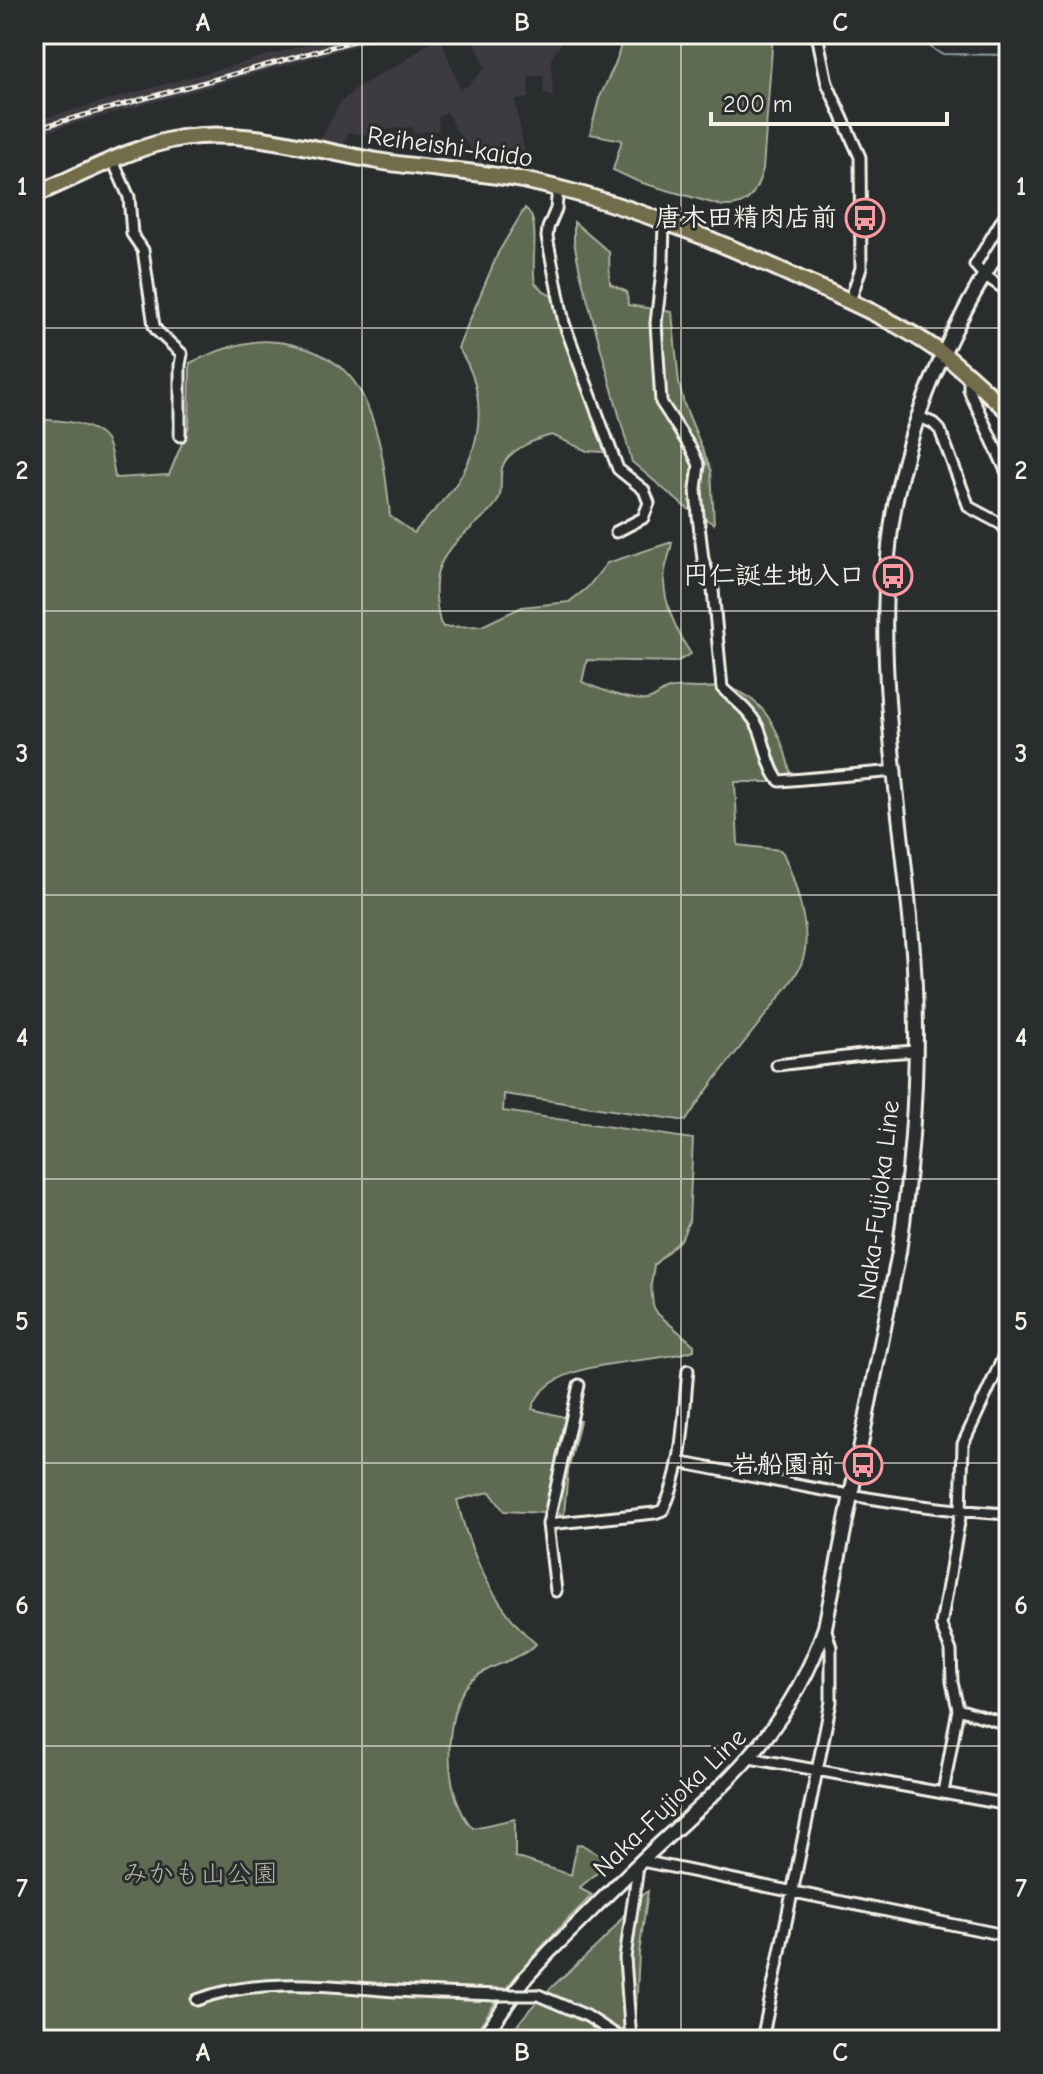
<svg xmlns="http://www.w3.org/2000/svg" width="1043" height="2074" font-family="'Comic Neue','Klee One',sans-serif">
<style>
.built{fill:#3d3b3f}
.green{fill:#5e6a52;stroke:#a9ae9d;stroke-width:2}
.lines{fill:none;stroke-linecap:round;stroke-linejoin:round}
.stream{stroke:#8e9f9d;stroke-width:2}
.street-casing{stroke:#f4f1e8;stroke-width:15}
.secondary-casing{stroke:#f4f1e8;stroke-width:18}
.primary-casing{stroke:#f4f1e8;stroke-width:20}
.street{stroke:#2a2d2e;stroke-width:9}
.secondary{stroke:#2a2d2e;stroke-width:12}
.primary{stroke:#726c4b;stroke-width:14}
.rail-casing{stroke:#f4f1e8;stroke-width:5}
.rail{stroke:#2a2d2e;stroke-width:2;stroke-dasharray:6;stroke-linecap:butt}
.street-bridge-casing{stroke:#f4f1e8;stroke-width:15;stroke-linecap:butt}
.street-bridge{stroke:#2a2d2e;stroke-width:9}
.grid{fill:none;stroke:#f4f1e8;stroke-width:2;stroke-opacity:0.55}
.labels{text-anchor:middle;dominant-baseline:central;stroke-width:6;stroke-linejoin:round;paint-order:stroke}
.street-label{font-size:26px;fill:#f4f1e8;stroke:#2a2d2e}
.poi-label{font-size:26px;font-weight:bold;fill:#f4f1e8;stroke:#2a2d2e;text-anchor:end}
.park-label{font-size:26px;fill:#b0b4a4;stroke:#2a2d2e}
.neatline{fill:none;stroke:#f4f1e8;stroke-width:3}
.grid-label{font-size:26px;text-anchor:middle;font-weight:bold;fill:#f4f1e8}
</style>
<rect width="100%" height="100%" fill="#2a2d2e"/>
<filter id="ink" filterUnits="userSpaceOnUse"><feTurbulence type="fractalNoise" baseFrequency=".0125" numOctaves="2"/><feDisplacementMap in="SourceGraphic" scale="16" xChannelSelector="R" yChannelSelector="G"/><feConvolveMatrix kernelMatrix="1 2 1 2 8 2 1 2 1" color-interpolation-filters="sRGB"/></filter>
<g filter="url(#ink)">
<path class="built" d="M344,34H398L34,135V121Z
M472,34H562V42L551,59L553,97L544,93V75L528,77L529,98L515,100L524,149L481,166L475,165L470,147L455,129L447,111L438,117L439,130L414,133L412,127L385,130V142L377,137L349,132L343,147L321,139L340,103L356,88L403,62L428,43L441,38L460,89L468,86L485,68Z"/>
<path class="green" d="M624,34H773L763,169C756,194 747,210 719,205L639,182L613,170L622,140L590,134L599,99L616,62Z
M525,208C542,220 530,260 535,283C542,291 552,295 559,303C571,319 566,345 573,364C582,388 607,427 604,452L587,451L552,435C536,439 507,450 502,468C499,481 504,492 496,504C488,514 478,521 469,530C435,559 430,579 440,622L443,627L482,626L522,607L569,602L587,588L607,563L672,542C670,555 664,567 664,580C664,605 678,634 691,654L676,662L587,660L582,682C602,690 621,698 641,700C654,702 658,692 669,689C677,686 691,688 700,688C713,687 731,686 742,693C773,709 787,751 792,782H735L738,845L780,850L783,853C794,877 811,930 804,955C800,973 786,988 775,1003C745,1043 712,1079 686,1121L504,1094L503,1111L693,1139L689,1221L682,1238L654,1265L651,1285L653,1306L658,1314L694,1345V1350C652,1366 548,1355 532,1409L580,1421L568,1471L564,1514L504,1511L490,1492L457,1500C470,1554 494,1607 536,1644C518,1662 490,1663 471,1681C441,1710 443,1799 473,1828L515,1819V1857L571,1875L577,1845L581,1844L610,1862L579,1888L592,1895C548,1940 502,1984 472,2040H34V421C54,418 93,422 106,440C112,451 113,466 115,478L169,475L189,426L190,363C207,355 224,348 242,344C281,335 335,351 357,386C380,423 386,474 390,516L414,533C428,516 446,500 458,481C485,439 486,388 458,348L498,253Z
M574,222L609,252L610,284L627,292L628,305L672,312L679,383L684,404L711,470L714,524L685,507L632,462L581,276L574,242Z
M648,1891L639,1953L636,2012L631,2040H508C532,1997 572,1972 606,1937C620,1923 631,1901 648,1891Z"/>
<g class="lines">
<path class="stream" d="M922,34L929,46L941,54L1009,55"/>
<g class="street-casing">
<path id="street" d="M817,34L827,83L860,157L861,268L850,301
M113,161L129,197L132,234L143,250L154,326L157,331L182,354L180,365V436
M558,188L556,209L548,228L547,237L564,323L618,469L644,490L649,503L643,518L616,532
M1009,208L975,265L984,275L1009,292
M664,221L663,263L656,323L661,402L692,450L699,465L696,489L698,516L703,559L713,590L722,688C735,700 750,711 758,727C765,741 769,772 780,781L896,771
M969,377V390L1009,477
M917,416L933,423L940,430L969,507L1001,524L1009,533
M777,1065L871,1054L916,1051
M678,1462C787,1483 898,1508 1009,1514
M548,1524L655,1513L663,1510C684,1469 683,1416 688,1370
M556,1591L548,1524L579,1385
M958,1709L1009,1725
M750,1758L1009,1805
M943,1793L958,1709L952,1682L951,1651L941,1625L961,1511L963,1444L1009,1345
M642,1861L1009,1936
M538,1995L587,2016L624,2040
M197,2000C254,1978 322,1985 382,1990C419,1993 457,1993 494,1995
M631,2040L625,1958L637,1874L634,1869
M762,2040L831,1702V1647L825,1627"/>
</g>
<g class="secondary-casing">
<path id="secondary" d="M481,2040L526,1977L550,1951C584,1918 617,1884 651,1852C727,1782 791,1729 825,1627L899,1252C914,1149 921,1043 912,939C900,797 868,634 897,494C916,400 958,315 1009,235"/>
</g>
<g class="primary-casing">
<path id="primary" d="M34,195C79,176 133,146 181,138C247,128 313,150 378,161C426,169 475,171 522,180C618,200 707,236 796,277C844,299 897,321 940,352C965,370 986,392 1009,412"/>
</g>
<use href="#street" class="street"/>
<use href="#secondary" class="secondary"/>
<use href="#primary" class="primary"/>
<g class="rail-casing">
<path id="rail" d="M34,129L379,34"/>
</g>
<use href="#rail" class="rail"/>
<g class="street-bridge-casing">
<path id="street-bridge" d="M494,1995H538"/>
</g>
<use href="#street-bridge" class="street-bridge"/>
</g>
</g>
<path class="grid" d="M362,34V2040M681,34V2040M34,328H1009M34,611H1009M34,895H1009M34,1179H1009M34,1463H1009M34,1746H1009"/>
<defs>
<g id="bus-ring" transform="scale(2)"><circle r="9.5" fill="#2a2d2e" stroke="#ff9aa2" stroke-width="1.5"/><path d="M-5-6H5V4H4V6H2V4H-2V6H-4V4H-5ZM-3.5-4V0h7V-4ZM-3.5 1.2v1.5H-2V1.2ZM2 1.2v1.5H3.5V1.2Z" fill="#ff9aa2"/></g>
</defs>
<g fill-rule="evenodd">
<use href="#bus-ring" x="865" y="218"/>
<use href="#bus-ring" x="893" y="576"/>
<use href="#bus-ring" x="863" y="1465"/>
</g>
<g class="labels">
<g class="street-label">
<text transform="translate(450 147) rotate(8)">Reiheishi-kaido</text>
<text transform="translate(879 1200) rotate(-83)">Naka-Fujioka Line</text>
<text transform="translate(670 1803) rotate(-44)">Naka-Fujioka Line</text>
</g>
<g class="poi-label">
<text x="837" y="218">唐木田精肉店前</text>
<text x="865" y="576">円仁誕生地入口</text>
<text x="835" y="1465">岩船園前</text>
</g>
<g class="park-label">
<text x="200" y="1874">みかも山公園</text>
</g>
</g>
<rect width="1043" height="2074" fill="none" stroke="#2a2d2e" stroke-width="88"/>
<path d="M711 112v12h236v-12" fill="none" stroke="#f4f1e8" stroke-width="4"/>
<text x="723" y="112" font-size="24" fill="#f4f1e8" stroke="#2a2d2e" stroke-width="6" paint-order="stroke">200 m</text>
<rect x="44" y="44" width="955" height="1986" class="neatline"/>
<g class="grid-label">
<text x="203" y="31">A</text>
<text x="522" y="31">B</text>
<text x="840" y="31">C</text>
<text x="22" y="195">1</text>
<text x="1021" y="195">1</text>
<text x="22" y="479">2</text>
<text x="1021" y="479">2</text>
<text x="22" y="762">3</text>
<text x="1021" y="762">3</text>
<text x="22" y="1046">4</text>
<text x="1021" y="1046">4</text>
<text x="22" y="1330">5</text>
<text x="1021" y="1330">5</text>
<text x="22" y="1614">6</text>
<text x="1021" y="1614">6</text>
<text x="22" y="1897">7</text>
<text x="1021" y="1897">7</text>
<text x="203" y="2061">A</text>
<text x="522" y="2061">B</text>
<text x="840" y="2061">C</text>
</g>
</svg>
